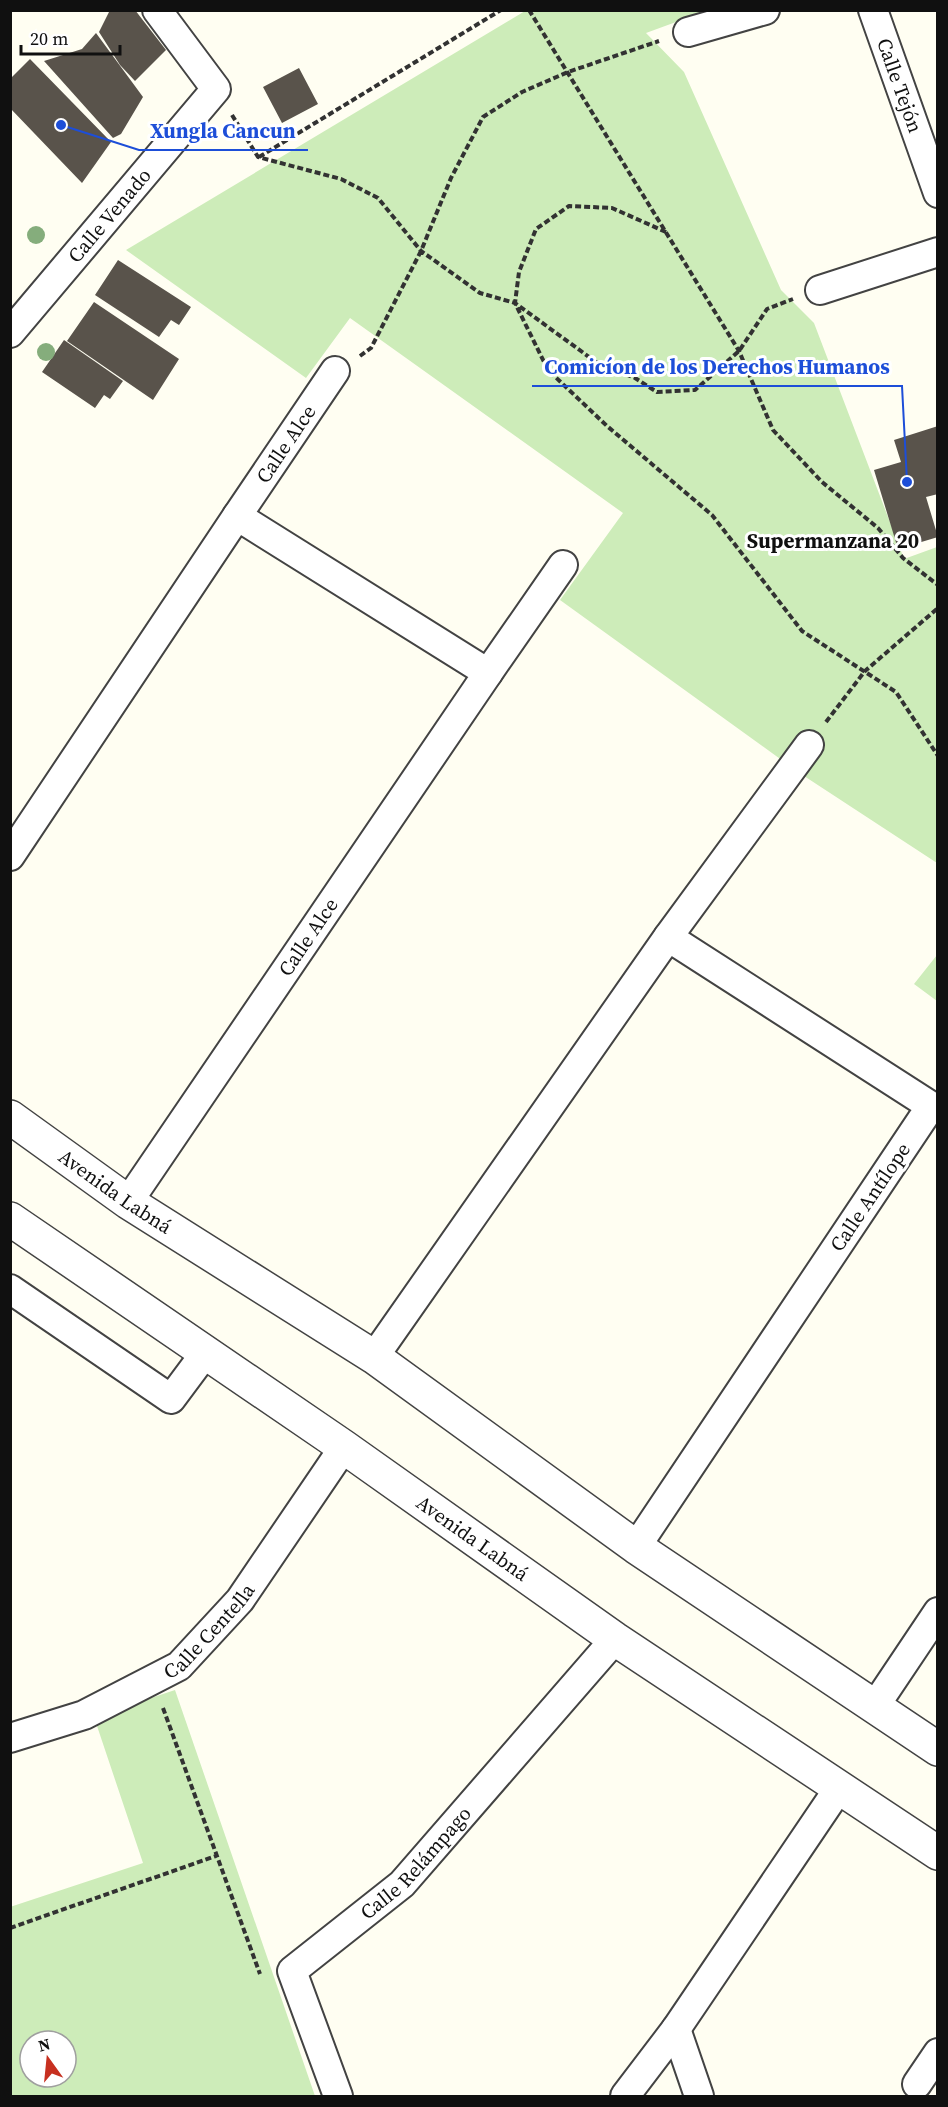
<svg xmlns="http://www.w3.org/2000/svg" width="948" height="2107" font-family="'Source Serif 4',serif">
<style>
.green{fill:#cdecb9;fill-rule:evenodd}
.building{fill:#59534b}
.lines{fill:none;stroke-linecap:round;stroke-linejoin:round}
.minor-casing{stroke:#434343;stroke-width:32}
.tertiary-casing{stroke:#434343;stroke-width:36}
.path{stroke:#323232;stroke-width:4;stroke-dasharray:6 3;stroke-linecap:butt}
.minor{stroke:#fff;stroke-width:28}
.tertiary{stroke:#fff;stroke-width:33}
.tree{fill:#85ad7c}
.labels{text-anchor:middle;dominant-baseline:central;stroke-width:6;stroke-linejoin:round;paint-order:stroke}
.street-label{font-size:20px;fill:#101010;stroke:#fff}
.neighbourhood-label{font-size:21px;font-weight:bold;fill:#101010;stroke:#fff}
.leader{fill:none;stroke:#1d4ed8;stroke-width:2}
.callout-dot{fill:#1d4ed8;stroke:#fff;stroke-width:2}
.callout-label{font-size:21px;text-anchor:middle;font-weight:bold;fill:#1d4ed8;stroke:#fff;stroke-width:6;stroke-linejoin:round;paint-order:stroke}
</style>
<rect width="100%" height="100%" fill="#fffef2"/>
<path class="green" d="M525,11H706L646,33L684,72L781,290L814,323L904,559L937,547V863L801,774L560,600L623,513L350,318L306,378L126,250Z
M937,955V1001L914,984Z
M175,1690L315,2096H11L10,1907L143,1863L94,1717ZM30,2041H66V2077H30Z"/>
<path class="building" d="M110,10H135L166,50L135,81L120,65L99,32Z
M96,33L143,97L121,134L113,138L44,61L82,49Z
M30,59L111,142L82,183L10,108V79Z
M299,68L318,104L282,123L263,87Z
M118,260L191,307L179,325L171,320L159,337L95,295Z
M94,302L179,359L153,400L67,341Z
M64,340L123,381L110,399L104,395L95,408L42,372Z
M938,426V494L926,497L938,537L898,549L874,470L901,462L894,440Z"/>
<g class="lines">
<g class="minor-casing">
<g id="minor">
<path id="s1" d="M873,10L938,193"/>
<path d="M688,32L765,10"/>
<path d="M820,290L938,252"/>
<path id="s2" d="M10,333L216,89L157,10"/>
<path id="s3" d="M237,516L335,371"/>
<path d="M488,673L563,565"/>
<path d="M10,856L237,516L488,673L128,1202"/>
<path d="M668,937L809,745"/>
<path d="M10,1289L171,1399L206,1352"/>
<path d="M374,1357L668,937L931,1106L636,1547"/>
<path d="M875,1706L938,1612"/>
<path id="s4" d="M10,1738L84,1715L179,1666L240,1600L344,1447"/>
<path d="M676,2029L699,2096"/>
<path d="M917,2084L938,2053"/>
<path id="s5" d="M338,2096L292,1971L402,1884L615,1639"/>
<path d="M625,2096L676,2029L839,1788"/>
</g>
</g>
<g class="tertiary-casing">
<g id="tertiary">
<path id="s6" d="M10,1117L128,1202L374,1357L636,1547L938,1749"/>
<path id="s7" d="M10,1219L344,1447L615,1639L938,1853"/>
</g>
</g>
<path class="path" d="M529,10L739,351L773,430L822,482L878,528L903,558L938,585
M232,115L258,157L341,179L378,198L421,251L480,293L515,303L596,362L635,378L657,392L695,390L739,351L767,309L793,299
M259,157L501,10
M666,232L612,208L569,206L536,229L519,272L515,303L548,370L607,426L712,515L802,631L896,692L938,756
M360,356L371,348L421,251L451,178L483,117L522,92L568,72L659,41
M826,722L865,671L938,608
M163,1708L260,1974
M10,1928L216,1856"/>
<use href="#minor" class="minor"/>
<use href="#tertiary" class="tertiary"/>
</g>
<g class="tree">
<circle cx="36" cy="235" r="9"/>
<circle cx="46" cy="352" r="9"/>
</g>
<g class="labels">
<g class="street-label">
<text stroke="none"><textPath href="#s1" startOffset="80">Calle Tejón</textPath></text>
<text stroke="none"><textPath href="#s2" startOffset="154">Calle Venado</textPath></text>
<text stroke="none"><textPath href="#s3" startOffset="87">Calle Alce</textPath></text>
<text transform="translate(308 937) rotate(-56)">Calle Alce</text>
<text stroke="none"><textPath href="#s6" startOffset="129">Avenida Labná</textPath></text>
<text transform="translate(870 1197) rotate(-56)">Calle Antílope</text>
<text stroke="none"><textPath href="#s7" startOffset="562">Avenida Labná</textPath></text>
<text stroke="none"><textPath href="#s4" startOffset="230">Calle Centella</textPath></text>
<text stroke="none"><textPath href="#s5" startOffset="298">Calle Relámpago</textPath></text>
</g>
<g class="neighbourhood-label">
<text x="833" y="540">Supermanzana 20</text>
</g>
</g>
<path class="leader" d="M61 125L139 150H308M907 482L902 386H532"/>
<g class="callout-dot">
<circle cx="61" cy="125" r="6"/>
<circle cx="907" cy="482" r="6"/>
</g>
<g class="callout-label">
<text x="223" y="138">Xungla Cancun</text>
<text x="717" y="374">Comicíon de los Derechos Humanos</text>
</g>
<rect width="948" height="2107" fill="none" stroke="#101010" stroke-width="24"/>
<g transform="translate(48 2059) rotate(345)"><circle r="28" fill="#ffffff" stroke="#9f9f9f" stroke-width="1.5"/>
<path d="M0-4.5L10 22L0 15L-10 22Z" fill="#c73020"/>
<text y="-9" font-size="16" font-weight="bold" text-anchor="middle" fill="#101010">N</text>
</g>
<path d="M21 45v9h99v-9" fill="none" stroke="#101010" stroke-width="3"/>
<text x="30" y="45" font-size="18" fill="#101010" stroke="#ffffff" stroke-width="4.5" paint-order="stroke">20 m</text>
</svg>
